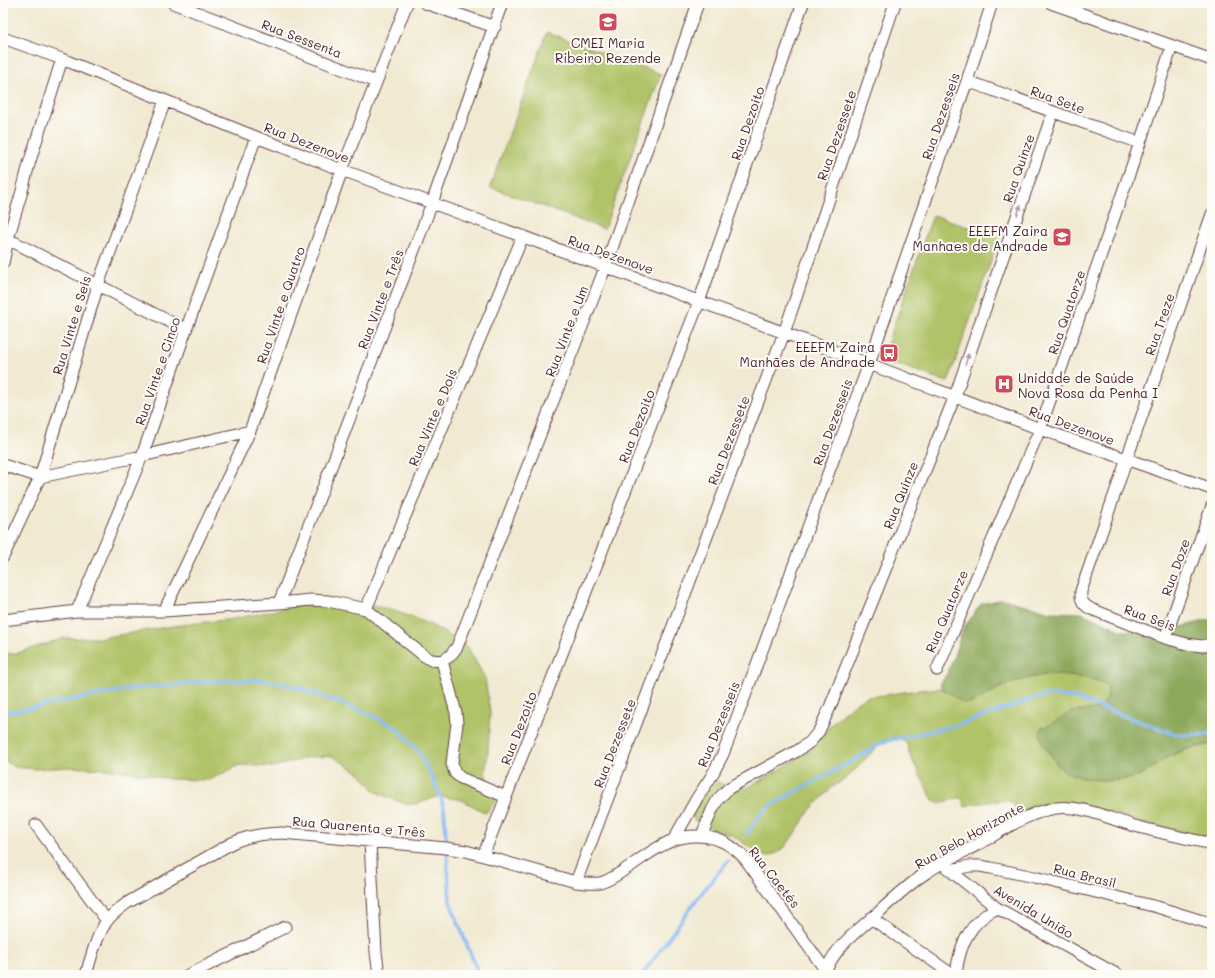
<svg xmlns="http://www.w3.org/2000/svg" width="1215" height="978" font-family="Mali,sans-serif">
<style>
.green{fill:#b0c367;stroke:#7d7149}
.forest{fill:#8ca95c;stroke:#6b6444}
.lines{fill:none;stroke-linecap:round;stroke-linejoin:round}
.stream{stroke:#87b9f4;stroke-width:3.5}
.minor-casing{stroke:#633d44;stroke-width:13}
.minor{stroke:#fff;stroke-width:11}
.oneway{fill:#ae9aa0}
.labels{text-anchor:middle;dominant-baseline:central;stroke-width:4;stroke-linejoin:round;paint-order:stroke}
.street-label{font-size:13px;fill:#4a1f2b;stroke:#fdfcf7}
.poi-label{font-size:13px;fill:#4a1f2b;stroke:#fdfcf7;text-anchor:end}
</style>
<rect width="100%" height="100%" fill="#fdfcf7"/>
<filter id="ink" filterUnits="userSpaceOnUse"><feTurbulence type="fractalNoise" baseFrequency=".025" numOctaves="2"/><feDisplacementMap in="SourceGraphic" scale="8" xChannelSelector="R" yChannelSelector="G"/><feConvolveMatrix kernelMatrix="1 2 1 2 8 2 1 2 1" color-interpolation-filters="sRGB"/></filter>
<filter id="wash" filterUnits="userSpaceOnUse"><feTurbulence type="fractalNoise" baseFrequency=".012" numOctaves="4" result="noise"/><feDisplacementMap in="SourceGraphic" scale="16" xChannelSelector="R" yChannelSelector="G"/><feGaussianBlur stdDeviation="0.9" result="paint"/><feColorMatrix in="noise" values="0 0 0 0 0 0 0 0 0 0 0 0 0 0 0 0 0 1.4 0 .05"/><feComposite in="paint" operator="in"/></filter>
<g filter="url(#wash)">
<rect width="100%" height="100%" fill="#f1e9d1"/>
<path class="green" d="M547,32L661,74L604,229L490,187Z
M933,215L999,238L948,382L882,359Z
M329,599L390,609L431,625L467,646L485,678L490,712L488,753L485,773L496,801L486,813L462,800L439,796L420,803L407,805L376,792L361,774L332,756L310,757L273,767L240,765L209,780L170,779L120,770L71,767L36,769L15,767L3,760V653L14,654L65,638H101L173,626L233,619Z
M1049,674C1068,675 1092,675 1108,686V700L1097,709L1071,712L1051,724L1040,737L1048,751L1060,768L1082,778L1108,781L1122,780L1135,777L1155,766L1169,756L1188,749L1212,744V838L1196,836L1129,819L1086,805L1047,808L1024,814L1015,813L1014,804L1007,800L971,804L965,807C963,794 957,798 948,801C945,801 941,802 938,803L933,800L910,756L907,744L900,738H892L881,744L874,750L850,775L833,787L811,809L786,846L777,853L766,857L745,844L732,835L713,830L702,823L695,821L691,813L708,789L718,782L734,790L747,788L779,770L809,750L824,734L833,722L854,704L867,697L885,695L904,692L940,688L971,703L1005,685L1029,678Z"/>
<path class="forest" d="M1003,599L1051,612L1081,613L1123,631L1169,630L1212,619V744C1201,745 1177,751 1168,757C1157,763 1147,774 1134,777C1116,783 1074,781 1060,768C1058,766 1056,763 1055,760C1050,754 1042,744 1040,737C1040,734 1041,730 1041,728L1051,724L1071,712L1097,709L1107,700L1108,686L1101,682L1087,678L1049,674L1029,678L1005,685L971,703H963L943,689L940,685L949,670L963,629L981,604Z"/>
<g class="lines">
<path class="stream" d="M1208,3L1212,5
M3,713L129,689L211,681L263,680L275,682L300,688L367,713L391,725L401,732L420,754L429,771L441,798L444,809L445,820L450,902L479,975
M747,834L760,815L768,807L863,755L876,746L886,741L958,725L1032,699L1047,695L1072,697L1172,733L1183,735L1212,734
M642,975L700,895L728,861"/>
</g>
</g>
<g filter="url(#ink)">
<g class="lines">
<g class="minor-casing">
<path id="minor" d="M173,3L376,82
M425,3L495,27
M1051,3L1212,60
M3,38L62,59L256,137L342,170L869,364L1040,429L1212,489
M967,81L1140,143
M1212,214L1081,591C1080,600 1083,605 1091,609L1165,638L1187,644L1202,646L1212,644
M3,237L8,239L186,330
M3,263L8,239L22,191L29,164L62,59
M3,465L40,477L142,456L250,431
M3,557L40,477L98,285L165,101
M279,603L432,203L502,3
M366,609L523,236
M77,611L142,456L186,330L256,137
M164,611L250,431L342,170L407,3
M3,620L77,611H164L279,603L311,600L328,601L366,609L423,655L431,660L442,661
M1165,638L1212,506
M442,661L450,656L457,647L605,268L698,3
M442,661L456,713L457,723L452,764L455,773L461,778L506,797
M937,670L1040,429L1140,143L1172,46
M36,825L107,921
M702,835L712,810L718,799L729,788L797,751L810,742L819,731L830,707L955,396L1053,112
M674,839L697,798L711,777L723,754L733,728L869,364L967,81L992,3
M370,842L376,952L379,975
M483,856L699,302L803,3
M947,868L997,908L1118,975
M950,870L970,866H980L991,868L1034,877L1157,907L1212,924
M576,882L784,333L895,3
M871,918L953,975
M86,975C91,957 96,938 106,922C112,914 120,908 127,903L232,843C251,835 262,834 282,833L446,848L466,851L576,882C584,883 592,884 600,883C612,880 622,871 632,865C645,856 659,845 674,840C695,832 720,836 737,851C742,855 747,861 751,867L829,975
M188,975L285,927
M824,975C834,947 858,930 879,912C894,898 909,884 926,873C944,860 965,852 984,841C1006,828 1030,812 1056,808C1083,805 1109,819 1135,826C1160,833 1186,838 1212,844
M956,975C959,946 969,922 997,908"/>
</g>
<use href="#minor" class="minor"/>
</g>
<defs><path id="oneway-solid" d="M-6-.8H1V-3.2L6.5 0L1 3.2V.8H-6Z"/></defs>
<g class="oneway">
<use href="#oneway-solid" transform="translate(1019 210) rotate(-71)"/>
<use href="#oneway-solid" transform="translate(967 359) rotate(-71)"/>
</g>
</g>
<defs>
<g id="school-square" transform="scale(1)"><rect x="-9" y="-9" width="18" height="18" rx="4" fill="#d1495b" stroke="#fdfcf7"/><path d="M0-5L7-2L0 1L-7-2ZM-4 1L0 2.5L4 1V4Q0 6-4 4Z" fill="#fff"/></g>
<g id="bus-square" transform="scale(1)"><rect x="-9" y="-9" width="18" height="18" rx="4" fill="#d1495b" stroke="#fdfcf7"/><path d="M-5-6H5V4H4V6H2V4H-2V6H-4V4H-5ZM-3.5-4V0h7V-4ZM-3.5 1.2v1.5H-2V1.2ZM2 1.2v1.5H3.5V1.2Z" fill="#fff"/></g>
<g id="hospital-square" transform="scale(1)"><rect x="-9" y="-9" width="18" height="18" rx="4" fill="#d1495b" stroke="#fdfcf7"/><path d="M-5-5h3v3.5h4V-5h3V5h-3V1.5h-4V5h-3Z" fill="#fff"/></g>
</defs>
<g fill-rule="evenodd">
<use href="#school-square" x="608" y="22"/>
<use href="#school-square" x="1062" y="237"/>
<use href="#bus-square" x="889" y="353"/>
<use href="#hospital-square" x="1004" y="384"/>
</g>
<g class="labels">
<g class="street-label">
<text transform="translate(302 38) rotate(21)">Rua Sessenta</text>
<text transform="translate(1058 99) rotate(20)">Rua Sete</text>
<text transform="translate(940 116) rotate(-71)">Rua Dezesseis</text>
<text transform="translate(747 123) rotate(-71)">Rua Dezoito</text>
<text transform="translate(836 135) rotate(-71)">Rua Dezessete</text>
<text transform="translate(307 142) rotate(21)">Rua Dezenove</text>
<text transform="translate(1018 168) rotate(-71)">Rua Quinze</text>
<text transform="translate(611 254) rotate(20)">Rua Dezenove</text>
<text transform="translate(380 299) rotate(-69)">Rua Vinte e Três</text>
<text transform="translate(280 305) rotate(-71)">Rua Vinte e Quatro</text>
<text transform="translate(1066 312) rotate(-71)">Rua Quatorze</text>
<text transform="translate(1159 324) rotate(-71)">Rua Treze</text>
<text transform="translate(71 325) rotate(-73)">Rua Vinte e Seis</text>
<text transform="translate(566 331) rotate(-69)">Rua Vinte e Um</text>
<text transform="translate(157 371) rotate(-71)">Rua Vinte e Cinco</text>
<text transform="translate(432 417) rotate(-67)">Rua Vinte e Dois</text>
<text transform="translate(832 422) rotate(-70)">Rua Dezesseis</text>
<text transform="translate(1072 425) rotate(20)">Rua Dezenove</text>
<text transform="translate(636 426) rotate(-69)">Rua Dezoito</text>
<text transform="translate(728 440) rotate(-69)">Rua Dezessete</text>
<text transform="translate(900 495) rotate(-68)">Rua Quinze</text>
<text transform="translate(1175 567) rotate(-70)">Rua Doze</text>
<text transform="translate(946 611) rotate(-67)">Rua Quatorze</text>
<text transform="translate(1150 617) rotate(20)">Rua Seis</text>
<text transform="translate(718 724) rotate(-68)">Rua Dezesseis</text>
<text transform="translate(518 728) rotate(-69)">Rua Dezoito</text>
<text transform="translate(614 743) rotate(-69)">Rua Dezessete</text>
<text transform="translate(359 826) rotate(5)">Rua Quarenta e Três</text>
<text transform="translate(969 835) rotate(-29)">Rua Belo Horizonte</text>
<text transform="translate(1085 875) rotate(14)">Rua Brasil</text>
<text transform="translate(775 877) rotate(52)">Rua Caetés</text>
<text transform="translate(1034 911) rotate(31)">Avenida União</text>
</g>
<g class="poi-label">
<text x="608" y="42" text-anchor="middle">CMEI Maria<tspan x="608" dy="15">Ribeiro Rezende</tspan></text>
<text x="1048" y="230">EEEFM Zaira<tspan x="1048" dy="15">Manhaes de Andrade</tspan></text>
<text x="875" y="346">EEEFM Zaira<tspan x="875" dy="15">Manhães de Andrade</tspan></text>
<text x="1018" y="377" text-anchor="start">Unidade de Saúde<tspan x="1018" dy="15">Nova Rosa da Penha I</tspan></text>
</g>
</g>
<rect width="1215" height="978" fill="none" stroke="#fdfcf7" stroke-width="16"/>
</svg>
